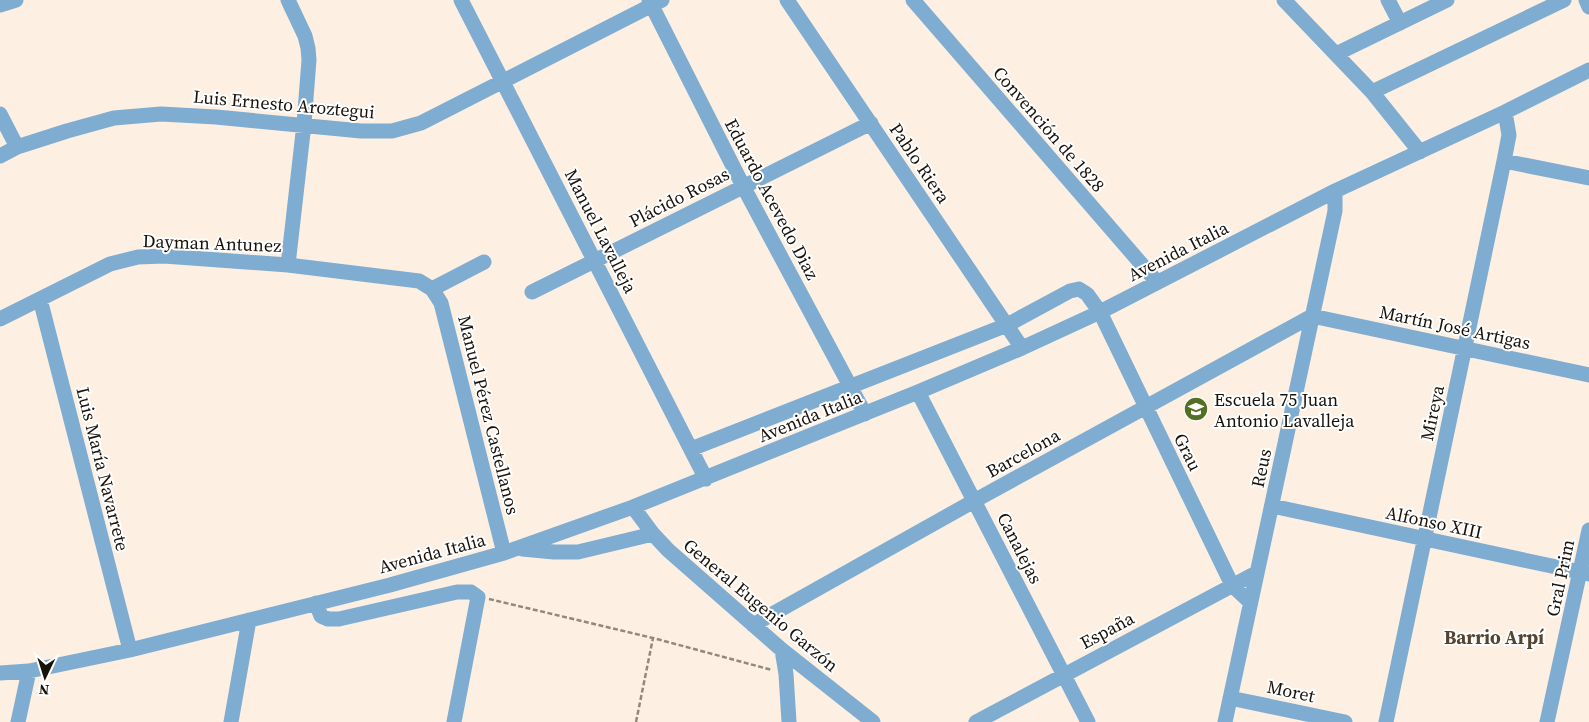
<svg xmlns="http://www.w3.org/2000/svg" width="1589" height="722" font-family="'Source Serif 4',serif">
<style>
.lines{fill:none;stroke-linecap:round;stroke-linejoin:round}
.path{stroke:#92887d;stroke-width:2.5;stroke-dasharray:5 2.5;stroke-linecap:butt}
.minor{stroke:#7facd1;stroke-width:15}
.labels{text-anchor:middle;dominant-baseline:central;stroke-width:4;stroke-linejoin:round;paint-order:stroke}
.street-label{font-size:18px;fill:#19120a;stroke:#fff}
.poi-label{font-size:18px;fill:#19120a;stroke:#fff;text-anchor:start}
.neighbourhood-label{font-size:19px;font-weight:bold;fill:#54432f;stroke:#fff}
</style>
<rect width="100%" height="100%" fill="#fdf0e2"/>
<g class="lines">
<path class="path" d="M489,599L653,638L772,670
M636,722L653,638"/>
<path class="minor" d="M461,0L706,479
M649,0L743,186L865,414
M787,0L1022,348
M913,0L1157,282
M1284,0L1372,92L1420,152
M1388,0L1400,23
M1586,0L1589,7
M0,5L16,0
M1336,54L1447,0
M1372,92L1564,0
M0,114L17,147
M0,156L17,147L67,131L114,118L161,114L216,117L361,131H392L421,123L662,0
M1504,161L1589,178
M288,265L304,124L309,60L308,48L305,36L288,0
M432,289L484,262
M532,292L871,123
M40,299L130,650
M0,319L110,264L138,257L164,256L288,265L419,281L432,289L441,303L504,553
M918,392L1088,722
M691,449L1007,325L1070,291L1079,289L1087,294L1100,312L1232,585L1250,602
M1272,506L1589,574
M633,507L653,534L668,550L782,650L873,722
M522,549L554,552H578L653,534
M316,603L321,616L328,619H339L457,592H471L478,597L454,722
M753,625L974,501L1312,316L1589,375
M782,650L786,674L789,722
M0,673L29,671L130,650L390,585L504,553L633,507L918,392L1022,348L1100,312L1335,191L1505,112L1589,70
M1230,698L1345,722
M18,722L29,671
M231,722L249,620
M976,722L1256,573
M1225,722L1335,211V191
M1386,722L1504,161L1509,135L1505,112
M1547,722L1589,530"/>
</g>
<defs>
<g id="school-disc" transform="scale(1.25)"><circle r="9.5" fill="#526f23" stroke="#fff"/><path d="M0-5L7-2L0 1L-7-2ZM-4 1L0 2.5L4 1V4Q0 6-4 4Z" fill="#fff"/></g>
</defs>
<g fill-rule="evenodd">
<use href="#school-disc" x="1196" y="409"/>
</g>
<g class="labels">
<g class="street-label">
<text transform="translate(284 104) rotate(5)">Luis Ernesto Aroztegui</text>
<text transform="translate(1049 129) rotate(49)">Convención de 1828</text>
<text transform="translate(920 163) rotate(56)">Pablo Riera</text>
<text transform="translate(679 197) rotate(-27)">Plácido Rosas</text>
<text transform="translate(772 199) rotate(62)">Eduardo Acevedo Diaz</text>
<text transform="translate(601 231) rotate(63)">Manuel Lavalleja</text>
<text transform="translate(212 243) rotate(2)">Dayman Antunez</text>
<text transform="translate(1178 251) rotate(-27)">Avenida Italia</text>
<text transform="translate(1455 327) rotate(12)">Martín José Artigas</text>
<text transform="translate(1432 413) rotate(-78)">Mireya</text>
<text transform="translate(489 415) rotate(76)">Manuel Pérez Castellanos</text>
<text transform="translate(810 416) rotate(-22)">Avenida Italia</text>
<text transform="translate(1188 452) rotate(64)">Grau</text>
<text transform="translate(1023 453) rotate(-29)">Barcelona</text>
<text transform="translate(1261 468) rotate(-78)">Reus</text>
<text transform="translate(103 469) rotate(76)">Luis María Navarrete</text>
<text transform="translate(1434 522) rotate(12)">Alfonso XIII</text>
<text transform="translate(1020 548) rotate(63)">Canalejas</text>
<text transform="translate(432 553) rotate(-15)">Avenida Italia</text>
<text transform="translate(1560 578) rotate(-78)">Gral Prim</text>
<text transform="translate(761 605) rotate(40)">General Eugenio Garzón</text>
<text transform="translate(1107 630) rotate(-28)">España</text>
<text transform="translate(1291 691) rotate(12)">Moret</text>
</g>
<g class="poi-label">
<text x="1214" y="399">Escuela 75 Juan<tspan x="1214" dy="21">Antonio Lavalleja</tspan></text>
</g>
<g class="neighbourhood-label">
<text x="1494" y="637">Barrio Arpí</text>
</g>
</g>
<g transform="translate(45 677) rotate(184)" stroke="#ffffff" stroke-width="4" paint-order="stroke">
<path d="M0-4L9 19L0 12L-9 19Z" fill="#19120a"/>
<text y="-8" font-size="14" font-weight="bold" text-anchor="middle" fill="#19120a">N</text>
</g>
</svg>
